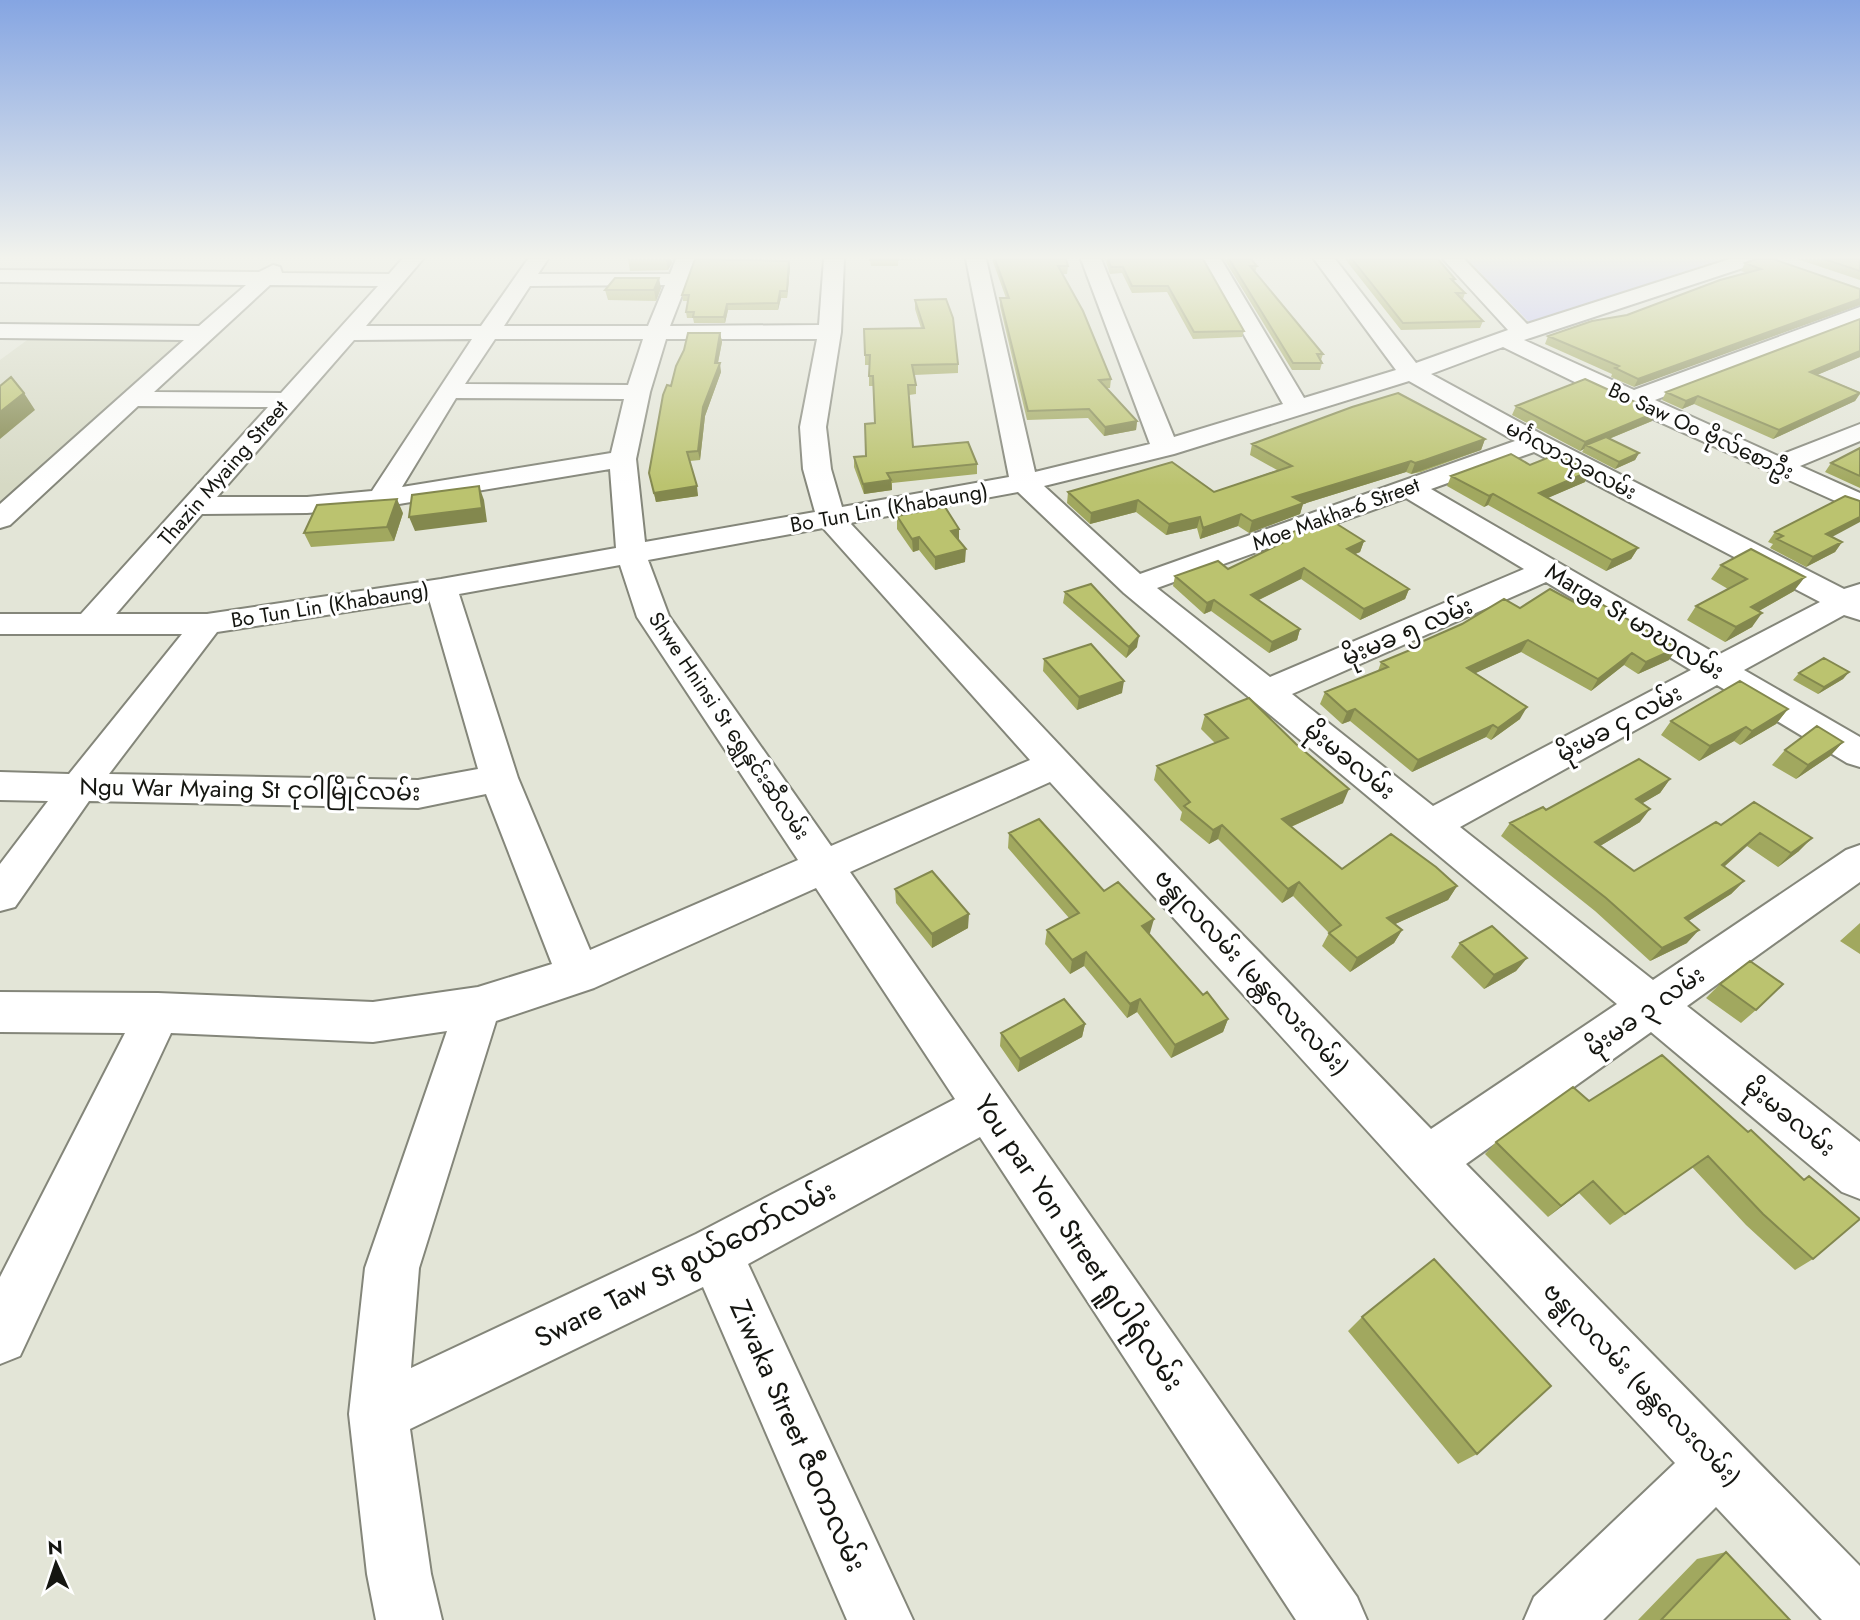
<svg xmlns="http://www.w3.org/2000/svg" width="1860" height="1620" font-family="Jost,'Noto Sans Myanmar',sans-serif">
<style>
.built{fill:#d6d9c4}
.green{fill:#c0c0f9}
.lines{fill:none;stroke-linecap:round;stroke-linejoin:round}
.minor-casing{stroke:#84867a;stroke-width:4}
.minor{fill:#fff;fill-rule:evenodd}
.wall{fill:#a1a85f}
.shaded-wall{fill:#83884e}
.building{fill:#bbc36f;stroke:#83884e;stroke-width:2}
.labels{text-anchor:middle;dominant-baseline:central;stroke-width:6;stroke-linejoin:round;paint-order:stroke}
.far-street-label{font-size:21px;fill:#151611;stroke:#fff}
.street-label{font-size:24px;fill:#151611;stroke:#fff}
.near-street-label{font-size:28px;fill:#151611;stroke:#fff}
</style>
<rect width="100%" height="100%" fill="#e3e5d7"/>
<path class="built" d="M30,338L184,339L0,506V360Z"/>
<path class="green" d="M1467,259H1739L1532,325Z"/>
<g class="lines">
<g class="minor-casing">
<path id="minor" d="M402,259H423L366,326H481L528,259H548L538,274H670L676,259H696L670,326L819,325L824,259H844L841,332L826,427L831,469L842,507L1009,477L966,259H986L1035,472L1150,444L1081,259H1101L1174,437L1283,404L1201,259H1221L1304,398L1396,370L1314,259H1335L1416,363L1508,330L1443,259H1464L1527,324L1730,259H1761L1758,263L1524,340L1634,390L1860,307V322L1655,400L1778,456L1860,424V441L1800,466L1860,493V512L1622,405L1503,347L1431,374L1545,436L1844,589L1860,584V620L1844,615L1744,670L1860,737V767L1847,763L1717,685L1460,827L1653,980L1846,850L1860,845V882L1687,1006L1860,1142V1199L1842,1192L1651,1032L1466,1164L1860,1566V1620H1822L1716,1507L1603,1620H1524L1534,1597L1675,1463L1452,1224L1050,782L850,872L1357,1597L1367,1620H1296L980,1137L748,1264L913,1620H847L703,1287L410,1429L431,1574L442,1620H376L367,1574L349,1414L365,1268L447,1031L373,1042L171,1033L20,1356L0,1364V1277L125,1033L0,1032V992L158,993L373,1002L478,987L552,964L486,794L418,808L89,801L15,907L0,911V864L48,801L0,800V772L69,774L182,634H0V614H81L268,407L138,406L10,525L0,528V504L184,340L0,338V324L199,326L246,285L0,282V270L259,272L273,265L280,267L282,273L389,274ZM270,285L378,286L281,393L154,392ZM665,285L648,326H504L530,286ZM472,339L372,491L307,497H217L354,340ZM495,339H643L628,385L465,384ZM666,339H817L800,427L803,469L815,512L645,542L636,459L650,392ZM1409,381L1515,441L1140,574L1044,486L1174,454ZM456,398L624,399L611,453L402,487ZM1534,452L1820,602L1718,655L1431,489ZM610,469L616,548L441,579L207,614H116L202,514L307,513L381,507ZM1018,492L1124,593L1617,1004L1431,1129L1098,786L850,523ZM1406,498L1524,569L1270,677L1157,588ZM823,528L1030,760L831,846L669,616L648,560ZM620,565L637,617L798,860L590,950L518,778L459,594ZM1546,582L1691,670L1433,806L1292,694ZM429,599L478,769L418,780L109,774L217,632ZM816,888L955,1099L696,1234L411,1368L419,1268L496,1021L594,988Z"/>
</g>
<use href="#minor" class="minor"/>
</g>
<path class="wall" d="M628,259H671L672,263L668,270L630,271Z
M870,259H931L898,260V266H871Z
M992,259H1066L1068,266L1067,274H1062L1111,379L1110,388H1106L1137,421L1136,430L1104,436L1088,418L1027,420L1000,306V298H1006Z
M1105,259H1203L1244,331L1242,337L1193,339L1167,292L1132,293L1122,273L1110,274Z
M1224,259H1251L1257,266L1255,272L1323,354L1321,360L1322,363L1320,370H1292Z
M1345,259H1438L1455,279L1454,282L1465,293L1463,299L1483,321L1480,328L1401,330Z
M1773,259L1634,387L1611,377L1612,374L1545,344L1548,336L1627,315L1747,273L1741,271L1745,263Z
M1797,259H1860V280Z
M790,267L787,298H781L778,310H728L725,323H694L693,318H687L686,312L688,301H683L682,295Z
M661,288L656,301L608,300L605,290Z
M915,300L958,364V373L914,375L916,385V394L909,395L913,447L977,464V474L892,483V490L864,494L854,467V457L866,456L875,423L874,386H869V365H865V355L921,328L915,309Z
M1860,319V357L1817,375L1860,392V394L1855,401L1773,439L1694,404L1682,409L1662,400L1666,392Z
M720,333L722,342L718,363L721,372L705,416L700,460L690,461L698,496L656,502L649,473Z
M1516,406L1652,421L1609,439L1639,453L1635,460L1615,469L1582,452L1584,449L1580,451L1512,415Z
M1485,439L1481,450L1421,472L1411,474L1406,472L1303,504L1300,514L1249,533L1238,526L1200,539L1197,528L1166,535L1136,512L1090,524L1067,503L1068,492H1214L1277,470L1250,455L1252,444Z
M1860,448V488L1825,472L1831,463Z
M1451,476L1585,482L1547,498L1638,548L1631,559L1606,571L1488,505L1484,507L1447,486Z
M403,513L394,541L311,547L304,533Z
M897,516L959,529V541L965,562L935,570L919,550L913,552L897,529Z
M1775,532L1831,537L1842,542L1835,552L1806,567L1770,548L1773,544L1768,542Z
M1276,538L1364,541L1360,552L1355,554L1409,589L1405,599L1360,620L1301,579L1259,600L1300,629L1297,640L1269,653L1211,611L1204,614L1173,586L1175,576L1228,569L1273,547Z
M1721,565L1794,591L1759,611L1752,627L1725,642L1687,620L1696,606L1728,589L1711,579Z
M1065,592L1137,647L1126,658L1063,603Z
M1520,608L1669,660L1638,674L1624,665L1591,691L1521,652L1475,673L1520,719L1491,740L1486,737L1412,772L1350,721L1342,724L1320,704L1325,692L1378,671L1381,662L1410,650L1412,646Z
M1044,659L1122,693L1077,710L1043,671Z
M1849,672L1843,679L1818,694L1793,680L1799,673Z
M1788,709L1776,724L1740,745L1734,741L1699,761L1661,735L1671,721Z
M1205,715L1343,803L1291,827L1342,869L1457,886L1448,900L1395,924L1402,930L1394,943L1350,972L1322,946L1329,933L1293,896L1282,903L1218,839L1209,844L1180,820L1182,812L1154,780L1157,766L1215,743L1201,729Z
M1843,742L1830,756L1796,779L1772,765L1785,750Z
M1670,779L1660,793L1642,803L1640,822L1600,846L1634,871L1721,825L1754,802L1799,851L1778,867L1747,846L1724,867L1744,881L1731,894L1688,921L1687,943L1650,961L1595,911L1501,836L1510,823L1546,810Z
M1009,833L1104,891L1150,933L1148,934L1203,995L1228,1019L1223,1032L1171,1058L1137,1012L1127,1018L1084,966L1070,974L1045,944L1047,930L1069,918L1008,848Z
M895,889L968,928L932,948L896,903Z
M1860,923V954L1840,941Z
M1460,943L1527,958L1516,971L1484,989L1451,957Z
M1720,984L1756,1010L1741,1023L1706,998Z
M1085,1024L1082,1037L1018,1072L1000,1046L1001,1033Z
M1589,1101L1748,1132L1803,1180L1809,1176L1813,1259L1795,1270L1746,1225L1692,1167L1610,1225L1579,1193L1548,1217L1485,1154L1496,1142Z
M1362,1317L1477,1454L1458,1464L1348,1331Z
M1726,1552L1790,1620H1638L1697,1559Z"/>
<path class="shaded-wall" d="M666,259H671L672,263L668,270Z
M789,261L790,267L787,298V291Z
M659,278L661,288L656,301L654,290Z
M780,291L781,298L778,310V303Z
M1860,299V305L1634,387L1638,379Z
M727,304L728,310L725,323L724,317Z
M720,333L722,342L716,372L715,363Z
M1860,351V357L1805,380L1810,372Z
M720,363L721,372L705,416L700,460L698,451L703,407Z
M24,393L35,410L0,439V412Z
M1860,393L1855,401L1773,439L1779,430Z
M1698,396L1694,404L1682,409L1686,401Z
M1657,412L1652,421L1589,447L1586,445L1584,449L1580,451L1585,442Z
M1137,421L1136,430L1104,436L1105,427Z
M1485,439L1481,450L1411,474L1415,463Z
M1639,453L1635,460L1615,469L1619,462Z
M1411,461L1406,472L1303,504L1300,514L1249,533L1252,521L1293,497Z
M1590,471L1585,482L1534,504L1539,493Z
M891,480L892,490L864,494L863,484Z
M479,486L484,500L487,522L415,531L409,517Z
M697,486L698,496L656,502L654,493Z
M1493,494L1488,505L1484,507L1489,496Z
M397,499L403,513L394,541L387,527Z
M1138,500L1136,512L1090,524L1091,513Z
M1241,514L1238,526L1200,539L1203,528Z
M1200,517L1197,528L1166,535L1169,524Z
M1860,517V522L1819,544L1826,534Z
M959,529V542L951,531Z
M919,537V550L913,552L912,539Z
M1364,541L1360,552L1343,559L1347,549Z
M1842,542L1835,552L1806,567L1813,557Z
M1638,548L1631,559L1606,571L1612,560Z
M966,549L965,562L935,570V557Z
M1304,568L1301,579L1248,605L1251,595Z
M1805,577L1794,591L1741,621L1751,607Z
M1409,589L1405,599L1360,620L1364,609Z
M1214,600L1211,611L1204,614L1207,603Z
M1762,613L1752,627L1725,642L1736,627Z
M1300,629L1297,640L1269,653L1272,642Z
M1139,636L1137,647L1126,658L1129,647Z
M1528,640L1521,652L1461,680L1467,668Z
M1677,648L1669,660L1638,674L1646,662Z
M1632,653L1624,665L1591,691L1598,679Z
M1849,672L1843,679L1818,694L1824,687Z
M1124,681L1122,693L1077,710L1079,697Z
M1527,707L1520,719L1491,740L1498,728Z
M1355,709L1350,721L1342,724L1347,712Z
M1788,709L1776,724L1740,745L1752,731Z
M1493,725L1486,737L1412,772L1418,760Z
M1746,727L1734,741L1699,761L1710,746Z
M1843,742L1830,756L1796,779L1808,765Z
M1670,779L1660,793L1626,813L1636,799Z
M1349,789L1343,803L1277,833L1282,819Z
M1650,809L1640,822L1585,855L1595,842Z
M1222,825L1218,839L1209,844L1213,830Z
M1760,833L1747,846L1710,879L1722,865Z
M1812,838L1799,851L1778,867L1791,853Z
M1744,881L1731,894L1673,931L1685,918Z
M1299,882L1293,896L1282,903L1288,889Z
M1457,886L1448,900L1380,931L1387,918Z
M969,914L968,928L932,948V934Z
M1154,919L1150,933L1138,940L1142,926Z
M1402,930L1394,943L1350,972L1357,958Z
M1699,930L1687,943L1650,961L1662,948Z
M1086,952L1084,966L1070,974L1072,960Z
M1527,958L1516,971L1484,989L1494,975Z
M1140,999L1137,1012L1127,1018L1130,1004Z
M1228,1019L1223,1032L1171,1058L1175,1045Z
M1085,1024L1082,1037L1018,1072L1020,1059Z
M1593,1181L1579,1193L1548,1217L1561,1206Z"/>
<path class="building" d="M695,259L789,261L787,291H780L778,303L727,304L724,317H693L694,312H686L689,295H682Z
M870,259H898V260H870Z
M995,259H1066L1068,266H1058L1083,311L1111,379L1099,380L1137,421L1105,427L1089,409L1028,411L1000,298H1009Z
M1108,259H1203L1244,331L1194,332L1168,286H1132L1123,267H1111Z
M1229,259H1251L1257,266H1250L1323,354H1317L1322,363H1293Z
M1352,259H1438L1455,279H1451L1465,293H1456L1483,321L1403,323Z
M1756,259H1773L1860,289V299L1638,379L1615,368L1619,366L1548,336L1592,321L1627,315L1720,280L1761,269L1745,263Z
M1824,259H1860V271Z
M615,278H659L654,290H605Z
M946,299L953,318L958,364L912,365L916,385H908L913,447L968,442L977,464L887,473L891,480L863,484L854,457L866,456L865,424L875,423L873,376H869L870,355H865L864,329L924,328L915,300Z
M1860,319V351L1810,372L1860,393L1779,430L1698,396L1686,401L1666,392Z
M688,333H720L715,363H720L703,407L698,451L687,452L697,486L654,493L649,473L663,395L667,385L671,386L676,366L684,350Z
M11,377L24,393L0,412V386Z
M1585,379L1657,412L1585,442L1516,406Z
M1398,393L1485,439L1425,460L1415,463L1411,461L1293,497L1304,503L1252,521L1241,514L1203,528L1200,517L1169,524L1138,500L1091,513L1068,492L1172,462L1214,492L1292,466L1252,444L1352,407Z
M1606,437L1639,453L1619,462L1586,445Z
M1860,448V476L1831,463Z
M1511,454L1530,465L1557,454L1590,471L1539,493L1638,548L1612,560L1493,494L1489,496L1451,476Z
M479,486L482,508L409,517L412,495Z
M1845,496L1860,501V517L1826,534L1842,542L1813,557L1777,539L1783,536L1775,532Z
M397,499L387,527L304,533L317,505Z
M945,507L959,529L951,531L966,549L935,557L919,537L912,539L897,516Z
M1329,519L1364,541L1347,549L1409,589L1364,609L1304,568L1251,595L1300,629L1272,642L1214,600L1207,603L1175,576L1218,561L1228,569L1282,543L1276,538Z
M1751,549L1805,577L1751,607L1762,613L1736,627L1696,606L1747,579L1721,565Z
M1091,584L1139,636L1129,647L1065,592Z
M1550,589L1583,607L1596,601L1677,648L1646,662L1632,653L1598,679L1528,640L1467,668L1527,707L1498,728L1493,725L1418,760L1355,709L1347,712L1325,692L1388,667L1381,662L1415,648L1412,646L1462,624L1504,599L1520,608Z
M1091,644L1124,681L1079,697L1044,659Z
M1824,658L1849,672L1824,687L1799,673Z
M1740,681L1788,709L1752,731L1746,727L1710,746L1671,721Z
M1249,698L1296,744L1349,789L1282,819L1342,869L1391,834L1436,867L1457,886L1387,918L1402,930L1357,958L1329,933L1341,925L1299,882L1288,889L1222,825L1213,830L1184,806L1190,802L1157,766L1228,738L1205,715Z
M1817,726L1843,742L1808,765L1785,750Z
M1639,759L1670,779L1636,799L1650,809L1595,842L1634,871L1716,822L1721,825L1754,802L1812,838L1791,853L1760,833L1722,865L1744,881L1685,918L1699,930L1662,948L1606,898L1510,823L1543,807L1546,810Z
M1039,819L1104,891L1118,882L1154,919L1142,926L1203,995L1207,992L1228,1019L1175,1045L1140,999L1130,1004L1086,952L1072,960L1047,930L1079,913L1009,833Z
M932,871L969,914L932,934L895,889Z
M1492,926L1527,958L1494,975L1460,943Z
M1750,961L1783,984L1756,1010L1720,984Z
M1064,999L1085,1024L1020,1059L1001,1033Z
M1662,1055L1748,1132L1751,1130L1804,1180L1809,1176L1860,1219L1813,1259L1763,1214L1708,1156L1625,1214L1593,1181L1561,1206L1496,1142L1573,1087L1589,1101Z
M1434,1259L1551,1386L1477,1454L1362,1317Z
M1726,1552L1790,1620H1661Z"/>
<linearGradient id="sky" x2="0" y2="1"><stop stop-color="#85a5e2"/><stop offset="0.53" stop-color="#f2f3ed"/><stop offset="1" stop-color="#f2f3ed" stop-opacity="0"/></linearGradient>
<rect width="1860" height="486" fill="url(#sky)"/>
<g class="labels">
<g class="far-street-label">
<text transform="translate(1701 431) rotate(25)">Bo Saw Oo ဗိုလ်စောဦး</text>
<text transform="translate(1571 460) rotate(28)">မင်္ဂလာသုခလမ်း</text>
<text transform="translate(223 473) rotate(-49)">Thazin Myaing Street</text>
<text transform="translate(889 508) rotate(-10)">Bo Tun Lin (Khabaung)</text>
<text transform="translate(1336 514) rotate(-20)">Moe Makha-6 Street</text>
<text transform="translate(330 605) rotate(-9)">Bo Tun Lin (Khabaung)</text>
<text transform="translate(729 726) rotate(56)">Shwe Hninsi St ရွှေနှင်းဆီလမ်း</text>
</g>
<g class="street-label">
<text transform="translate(1635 621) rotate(31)">Marga St မာဃလမ်း</text>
<text transform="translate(1407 631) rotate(-23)">မိုးမခ ၅ လမ်း</text>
<text transform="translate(1619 723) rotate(-28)">မိုးမခ ၄ လမ်း</text>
<text transform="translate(1350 760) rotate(39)">မိုးမခလမ်း</text>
<text transform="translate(250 789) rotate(1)">Ngu War Myaing St ငုဝါမြိုင်လမ်း</text>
<text transform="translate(1252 972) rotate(47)">ဗန္ဓုလလမ်း (မန္တလေးလမ်း)</text>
<text transform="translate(1645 1011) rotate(-35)">မိုးမခ ၃ လမ်း</text>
<text transform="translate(1790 1117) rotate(39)">မိုးမခလမ်း</text>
<text transform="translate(1642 1384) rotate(46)">ဗန္ဓုလလမ်း (မန္တလေးလမ်း)</text>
</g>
<g class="near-street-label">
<text transform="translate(1079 1243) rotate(56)">You par Yon Street ရူပါရုံလမ်း</text>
<text transform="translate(685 1264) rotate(-27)">Sware Taw St စွယ်တော်လမ်း</text>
<text transform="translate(798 1436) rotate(66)">Ziwaka Street ဇီဝကလမ်း</text>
</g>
</g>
<g transform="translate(56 1564) rotate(357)" stroke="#ffffff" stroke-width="5" paint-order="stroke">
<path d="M0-5L12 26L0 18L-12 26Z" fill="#151611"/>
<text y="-10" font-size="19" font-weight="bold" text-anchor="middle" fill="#151611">N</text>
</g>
</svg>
